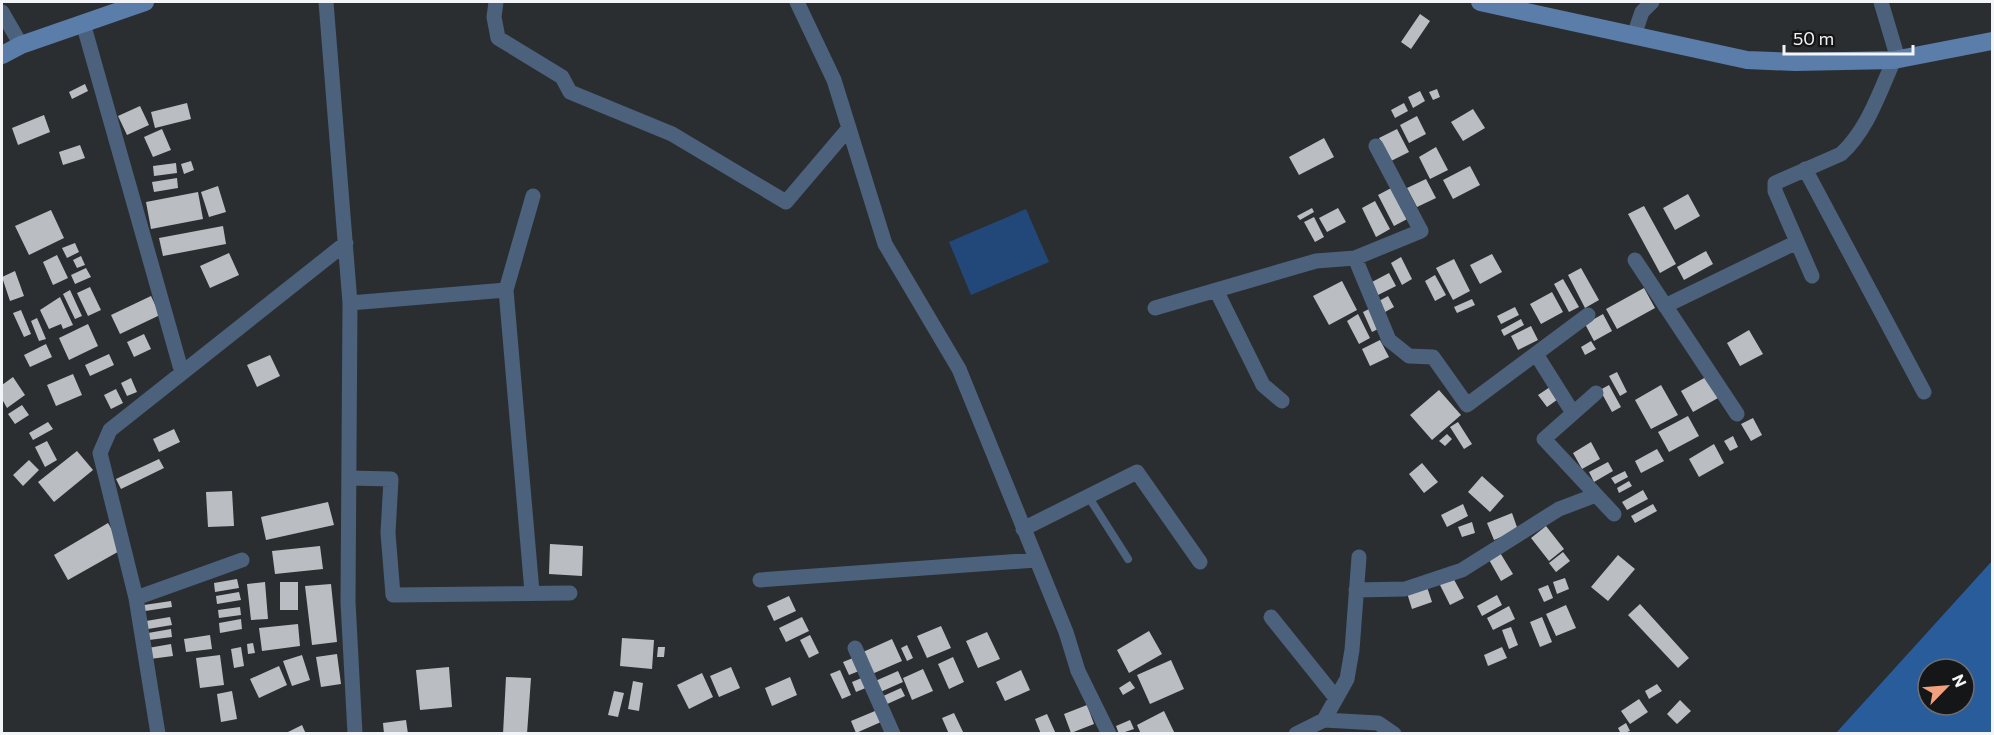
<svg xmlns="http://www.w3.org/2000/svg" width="1994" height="735" font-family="Commissioner,sans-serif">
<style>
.green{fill:#214879}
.forest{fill:#295c9b;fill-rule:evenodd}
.building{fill:#babec2}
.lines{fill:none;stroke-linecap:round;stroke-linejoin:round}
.lane{stroke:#4b617c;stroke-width:8}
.street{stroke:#4b617c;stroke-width:15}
.secondary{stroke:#5a7da9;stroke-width:18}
</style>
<rect width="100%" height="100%" fill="#2b2e31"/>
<path class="green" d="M1026,209L1049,262L971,295L949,242Z"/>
<path class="forest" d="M1992,561V733H1836ZM1928,669H1964V705H1928Z"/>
<path class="building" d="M1420,14L1430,21L1411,49L1401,42Z
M85,84L88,91L72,99L69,92Z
M1437,89L1440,97L1433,100L1429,92Z
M1420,91L1425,101L1413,108L1408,97Z
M187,103L191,119L155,128L151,112Z
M1404,103L1408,111L1395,118L1391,110Z
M140,106L149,125L127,135L118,116Z
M1473,109L1485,128L1463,141L1451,122Z
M44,115L50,132L18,145L12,128Z
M1417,116L1426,134L1409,143L1400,125Z
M162,129L171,150L153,157L144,137Z
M1397,129L1409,152L1391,161L1379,138Z
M1324,138L1334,157L1299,175L1289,157Z
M80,145L85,158L63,165L59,152Z
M1436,147L1448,170L1430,179L1419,157Z
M191,161L194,170L184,174L181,164Z
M176,163L177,173L154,176L153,166Z
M1470,166L1480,185L1453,199L1443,180Z
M177,178L178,188L154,192L152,182Z
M1426,179L1436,198L1417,207L1407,188Z
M218,186L226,212L209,217L201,192Z
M1395,186L1411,217L1394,226L1378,195Z
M198,192L203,219L151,229L146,202Z
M1688,194L1700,216L1675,230L1663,208Z
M1375,201L1390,229L1376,237L1362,208Z
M1644,206L1676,264L1660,273L1628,214Z
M1312,208L1314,212L1300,220L1297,216Z
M1338,208L1346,222L1327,232L1319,218Z
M51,210L64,238L29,255L15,226Z
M1314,217L1324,237L1315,242L1304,222Z
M223,226L226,244L163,256L159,238Z
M75,243L79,252L67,258L62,248Z
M1706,251L1713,264L1684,280L1677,267Z
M229,253L239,275L210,288L200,266Z
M1492,254L1502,272L1480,284L1470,265Z
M57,255L68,278L53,285L43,262Z
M81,256L85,265L77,268L73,260Z
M1401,257L1412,279L1402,285L1391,263Z
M1454,259L1470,291L1453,300L1436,268Z
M86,268L91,277L75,284L71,275Z
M1581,268L1599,300L1585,308L1568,275Z
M15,271L24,296L10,301L2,277Z
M1389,273L1396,286L1378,295L1372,282Z
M1435,275L1446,295L1435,301L1425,281Z
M1563,279L1579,307L1569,312L1554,284Z
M1342,281L1357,310L1329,325L1313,296Z
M90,287L101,310L88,316L77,293Z
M1644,288L1655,308L1617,329L1606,309Z
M70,290L82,316L75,319L63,294Z
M1552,292L1563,312L1541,324L1530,304Z
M151,296L160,315L120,334L111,315Z
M1388,296L1394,307L1385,312L1379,301Z
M60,297L73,325L63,329L61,324L49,329L40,310Z
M1472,299L1475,305L1457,313L1454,307Z
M1515,307L1519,315L1501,324L1497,316Z
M1369,309L1380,328L1372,332L1363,312Z
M21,310L31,334L24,337L13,313Z
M1358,314L1370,338L1359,344L1347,321Z
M1603,314L1612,331L1594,341L1585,324Z
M37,318L46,339L39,341L31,321Z
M1521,319L1524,325L1504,336L1501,330Z
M88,324L98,346L69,360L59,338Z
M1531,326L1538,340L1518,350L1511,336Z
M1749,330L1763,354L1740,366L1727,343Z
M144,334L151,349L134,357L127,342Z
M1380,340L1389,357L1370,366L1362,349Z
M1591,341L1596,349L1585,355L1581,347Z
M46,344L52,357L30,367L24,355Z
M109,354L114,365L90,376L85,365Z
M270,355L280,376L257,387L247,365Z
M1617,372L1627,392L1620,396L1609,376Z
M73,374L82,395L56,406L47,385Z
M13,377L25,395L7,408L2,399V385Z
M1706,377L1718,398L1693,412L1681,391Z
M131,378L137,392L127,396L121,383Z
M1553,385L1561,397L1547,407L1538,395Z
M1609,385L1621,407L1612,412L1600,390Z
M1661,385L1678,415L1651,429L1635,400Z
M116,389L123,403L111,409L104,395Z
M1439,390L1461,415L1432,440L1410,415Z
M22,405L29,415L15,424L8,414Z
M1688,416L1699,436L1669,452L1658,432Z
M1753,418L1762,435L1751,441L1741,424Z
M48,422L53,429L33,440L29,433Z
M1458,422L1472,444L1464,449L1450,427Z
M174,429L180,442L159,452L153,439Z
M1447,434L1452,439L1445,446L1439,441Z
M1733,436L1738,447L1730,451L1724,441Z
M47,441L57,460L45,467L35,447Z
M1591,442L1600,459L1582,469L1573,453Z
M1714,444L1724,463L1699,477L1689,459Z
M1657,449L1664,461L1641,473L1635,461Z
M77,451L93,470L54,502L38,482Z
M159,459L164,468L121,489L116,479Z
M29,460L39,470L23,486L13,475Z
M1608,462L1613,471L1594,482L1589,472Z
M1422,463L1438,482L1424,493L1409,474Z
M1625,471L1628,477L1615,484L1611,478Z
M1482,476L1504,496L1490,512L1468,492Z
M1629,481L1632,486L1619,493L1617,488Z
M1643,490L1648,499L1627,510L1622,502Z
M232,491L234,526L208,527L206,492Z
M328,502L334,525L266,540L261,517Z
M1463,504L1468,516L1447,527L1441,515Z
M1653,504L1657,511L1635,523L1631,516Z
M1512,513L1518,530L1494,540L1487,523Z
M1472,522L1475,533L1462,537L1458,527Z
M108,523L123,549L68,580L54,555Z
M1546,526L1564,549L1549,561L1531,538Z
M550,544L583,546L582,576L549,574Z
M320,546L323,569L275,574L272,551Z
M1499,551L1513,574L1501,581L1488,558Z
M1563,552L1570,561L1556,572L1549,563Z
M1618,555L1635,569L1608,601L1591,587Z
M1451,574L1464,598L1450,605L1438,581Z
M1565,578L1569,589L1557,594L1553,582Z
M237,579L239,588L215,592L214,583Z
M265,582L268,619L251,620L247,584Z
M280,582H298V610H280Z
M331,584L337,642L312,645L305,586Z
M1548,585L1553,598L1544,602L1538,589Z
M1427,587L1432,602L1412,609L1407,593Z
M239,592L241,600L217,604L216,596Z
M1497,595L1502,605L1482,616L1477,606Z
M789,596L796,611L774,621L767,606Z
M171,601L172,607L145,611L144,605Z
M1640,604L1689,658L1678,668L1628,615Z
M1566,605L1576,628L1556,636L1546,614Z
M1509,606L1515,619L1493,630L1487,618Z
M240,607L241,615L219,618L218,610Z
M170,617L172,625L148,629L146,621Z
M802,617L809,631L786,642L779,628Z
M1542,617L1552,642L1540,647L1530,622Z
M241,619L242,629L220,633L219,623Z
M298,624L300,646L262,651L259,628Z
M941,626L951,648L927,658L917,636Z
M1511,627L1518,645L1509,649L1502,630Z
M171,629L172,637L149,640L148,633Z
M1149,631L1162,654L1129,673L1117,650Z
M987,632L1000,659L978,668L966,641Z
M210,635L212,649L186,652L184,639Z
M810,635L819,653L809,658L800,640Z
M622,638L654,640L652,669L620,666Z
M892,639L902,661L872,674L863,652Z
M253,643L255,653L248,654L247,644Z
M171,644L173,656L150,659L148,648Z
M907,645L913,658L907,661L901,648Z
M241,647L244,666L234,668L231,649Z
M658,647H665L664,657H657Z
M1502,647L1507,658L1488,666L1484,655Z
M337,654L341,684L321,687L316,657Z
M220,655L224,685L200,688L196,658Z
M302,655L310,680L292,686L283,661Z
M953,657L964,682L949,689L938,664Z
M853,658L859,671L849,675L843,662Z
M1171,660L1184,689L1150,704L1137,675Z
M279,666L287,685L259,698L250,679Z
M449,667L452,707L420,710L416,670Z
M731,667L740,688L719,697L710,676Z
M923,669L933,691L912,700L903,678Z
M840,670L851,695L842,699L830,674Z
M1021,670L1030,690L1005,701L996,682Z
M898,671L903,682L878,693L873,682Z
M702,673L713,697L689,709L677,685Z
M506,677L531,678L527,734H503Z
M790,677L797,695L772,706L765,688Z
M864,677L868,687L856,692L852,682Z
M633,681L643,683L639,711L628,709Z
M1130,681L1135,688L1123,695L1119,688Z
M1657,684L1662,691L1649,699L1645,691Z
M901,688L905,696L885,705L881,697Z
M232,691L237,719L221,722L217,694Z
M614,691L624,693L618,717L608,715Z
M1639,699L1648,712L1630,724L1621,711Z
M1680,700L1691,711L1677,724L1667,714Z
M1087,705L1094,724L1071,733L1064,714Z
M875,711L881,722L856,733L851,721Z
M1164,711L1175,734H1141L1137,725Z
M954,713L964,734H949L942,718Z
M1047,714L1056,734H1041L1035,719Z
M406,720L408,734H384L383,723Z
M1130,720L1134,729L1119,734L1116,726Z
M1626,723L1630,731L1621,734L1618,728Z
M302,725L306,734H284Z"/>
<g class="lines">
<path class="lane" d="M1088,496L1128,559"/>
<path class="street" d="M326,2L350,303L348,602L355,734
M496,2L494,17L498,38L562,77L570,92L672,134L786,202L849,128
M797,2L834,80L885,244L959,369L1066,632L1078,671L1109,734
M1881,2L1898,59
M2,12L21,45
M83,23L182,373
M1634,35L1642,12L1652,2
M1805,169L1924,392
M1355,258L1389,340L1409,356L1433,357L1467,405L1588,315
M1635,260L1737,414
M1812,276L1775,191V183L1841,154C1868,129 1879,93 1894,60
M1216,290L1263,385L1282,401
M350,303L506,290
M1665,306L1797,242
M1155,308L1316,261L1355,258L1421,231L1376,146
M1536,354L1573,413
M1596,393L1544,439L1614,514
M349,478L391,479L388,533L393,595L570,593
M1023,529L1137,472L1200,562
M760,580L1036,560
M1356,590L1405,589L1462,570L1559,509L1596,495
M532,592L506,290L533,196
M136,598L242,560
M1271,617L1336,698
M855,648L893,734
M1324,720L1347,679L1352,650L1359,557
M158,734L136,598L100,453L110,430L346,243
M1296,734L1324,720L1378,723L1394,734"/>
<path class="secondary" d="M1480,2L1747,60L1795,62L1894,60L1992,41
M2,55L21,45L145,2"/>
</g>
<rect width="1994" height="735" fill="none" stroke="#f3f4f7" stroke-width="6"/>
<g transform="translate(1946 687) rotate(65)"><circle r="28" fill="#151617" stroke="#6e6f71" stroke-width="1.5"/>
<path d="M0-4.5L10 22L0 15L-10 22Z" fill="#f1a17d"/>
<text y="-9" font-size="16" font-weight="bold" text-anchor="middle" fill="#f3f4f7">N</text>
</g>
<path d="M1784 45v9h129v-9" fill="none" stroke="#f3f4f7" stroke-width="3"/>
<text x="1793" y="45" font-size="18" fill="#f3f4f7" stroke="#151617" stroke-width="4.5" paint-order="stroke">50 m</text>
</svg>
